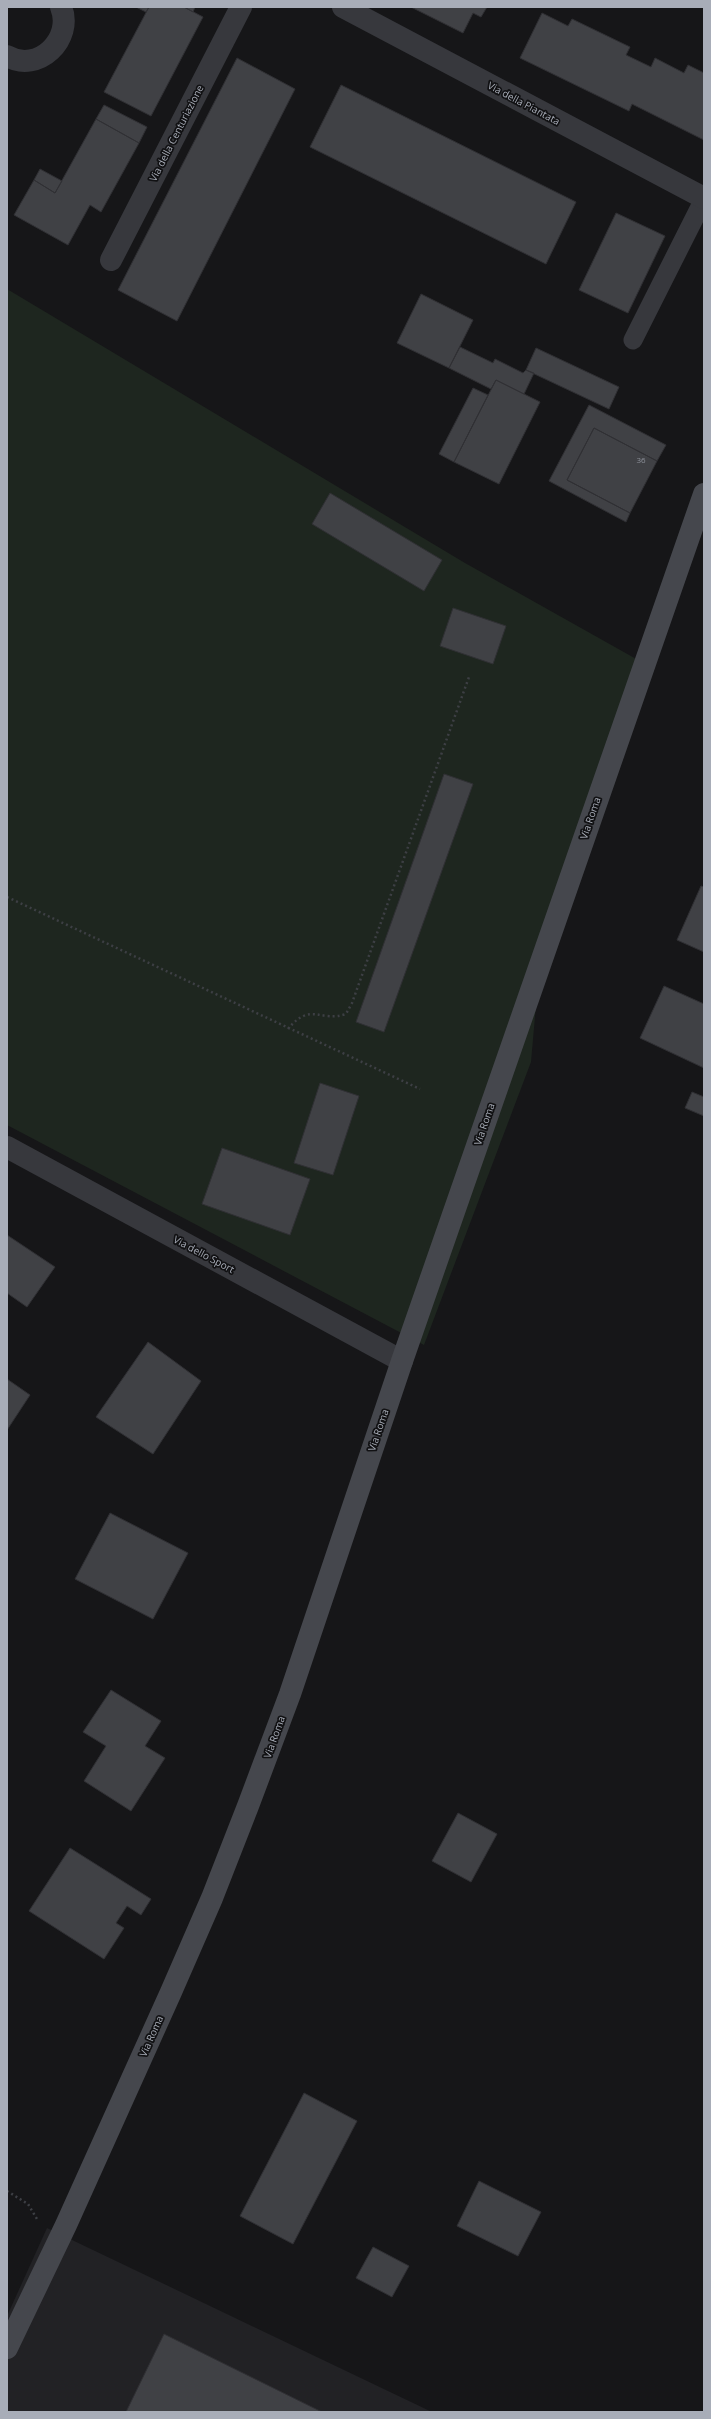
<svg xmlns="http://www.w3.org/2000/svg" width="711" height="2419" font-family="'Open Sans',sans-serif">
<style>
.built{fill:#222225}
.green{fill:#1e261f}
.building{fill:#404145;stroke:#303034}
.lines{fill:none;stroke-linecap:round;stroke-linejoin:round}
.path{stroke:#3d3f44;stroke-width:2.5;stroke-dasharray:2 3;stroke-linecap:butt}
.lane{stroke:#37383d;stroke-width:19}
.street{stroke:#37383d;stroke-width:22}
.secondary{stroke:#45474d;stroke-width:22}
.labels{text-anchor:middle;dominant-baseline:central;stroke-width:3.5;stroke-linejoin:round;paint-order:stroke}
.number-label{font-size:8px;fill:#8e929b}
.street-label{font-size:10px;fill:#a8adb8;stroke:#111113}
</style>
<rect width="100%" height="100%" fill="#161618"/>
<path class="built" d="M47,2228L432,2412H7V2316Z"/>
<path class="green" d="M7,289L465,563L638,660L537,994L531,1062L424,1345L7,1125Z"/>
<path class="building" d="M136,7H149L146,12Z
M149,7H184L203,17L151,116L104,92Z
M184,7H195L193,12Z
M411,7H487L481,17L473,13L463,33Z
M542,13L568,26L572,19L630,47L626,55L651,67L655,58L684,73L688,65L704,73V140L632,104L629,111L520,58Z
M237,58L295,89L177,321L118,290Z
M341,85L576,202L546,264L310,147Z
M104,105L147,127L139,143L96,119Z
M96,119L139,143L101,212L90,205L68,245L14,215L34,180L55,193Z
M40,169L62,181L55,193L34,180Z
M616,213L665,236L628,313L579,290Z
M421,294L473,320L449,368L397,343Z
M460,347L493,363L495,359L523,373L526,370L534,373L524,394L496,380L491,389L449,368Z
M536,348L619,387L609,409L526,370Z
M496,380L540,402L499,484L454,462Z
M473,388L488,395L454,462L439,454Z
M589,405L666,445L657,461L594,428L567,480L630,513L626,522L549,481Z
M594,428L657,461L630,513L567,480Z
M330,493L442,560L424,591L312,524Z
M453,608L506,626L493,664L440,646Z
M444,774L473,784L384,1032L356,1022Z
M701,886L704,887V952L677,940Z
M664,986L704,1004V1068L640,1038Z
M320,1083L359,1096L333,1175L294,1163Z
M692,1092L704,1097V1116L685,1108Z
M222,1148L310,1179L290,1235L202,1204Z
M7,1235L55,1267L27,1307L7,1293Z
M148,1342L201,1381L153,1454L96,1417Z
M7,1379L30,1395L7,1430Z
M110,1513L188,1553L153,1619L75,1579Z
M111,1690L161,1721L145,1746L165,1758L131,1811L84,1781L106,1746L83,1732Z
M458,1813L497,1834L471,1882L432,1861Z
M70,1848L151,1899L141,1915L127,1906L116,1923L124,1928L104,1959L29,1911Z
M304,2093L357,2121L293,2244L240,2216Z
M479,2181L541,2212L518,2256L457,2226Z
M373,2247L409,2266L392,2297L356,2278Z
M164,2334L322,2412H126Z"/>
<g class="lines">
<path class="path" d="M7,897L420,1089
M288,1029C311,1001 320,1023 346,1014L352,1003L469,677
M7,2191L28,2204L37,2219"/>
<path class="lane" d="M633,340L704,199"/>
<path class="street" d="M343,7L704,198
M7,56C38,74 74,39 61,7
M111,260L241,7
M7,1147L402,1361"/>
<path class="secondary" d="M7,2348L66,2225L171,1992L212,1898L248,1806L290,1694L402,1361L704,494"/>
</g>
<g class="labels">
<g class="number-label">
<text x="641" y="459">36</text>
</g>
<g class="street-label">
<text transform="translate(524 103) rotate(28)">Via della Piantata</text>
<text transform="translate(176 133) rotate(-63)">Via della Centuriazione</text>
<text transform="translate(590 818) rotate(-71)">Via Roma</text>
<text transform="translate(484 1124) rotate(-71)">Via Roma</text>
<text transform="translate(204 1254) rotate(28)">Via dello Sport</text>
<text transform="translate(378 1430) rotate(-71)">Via Roma</text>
<text transform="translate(274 1737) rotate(-70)">Via Roma</text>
<text transform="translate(151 2036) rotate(-66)">Via Roma</text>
</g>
</g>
<rect width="711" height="2419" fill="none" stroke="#a8adb8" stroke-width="16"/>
</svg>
